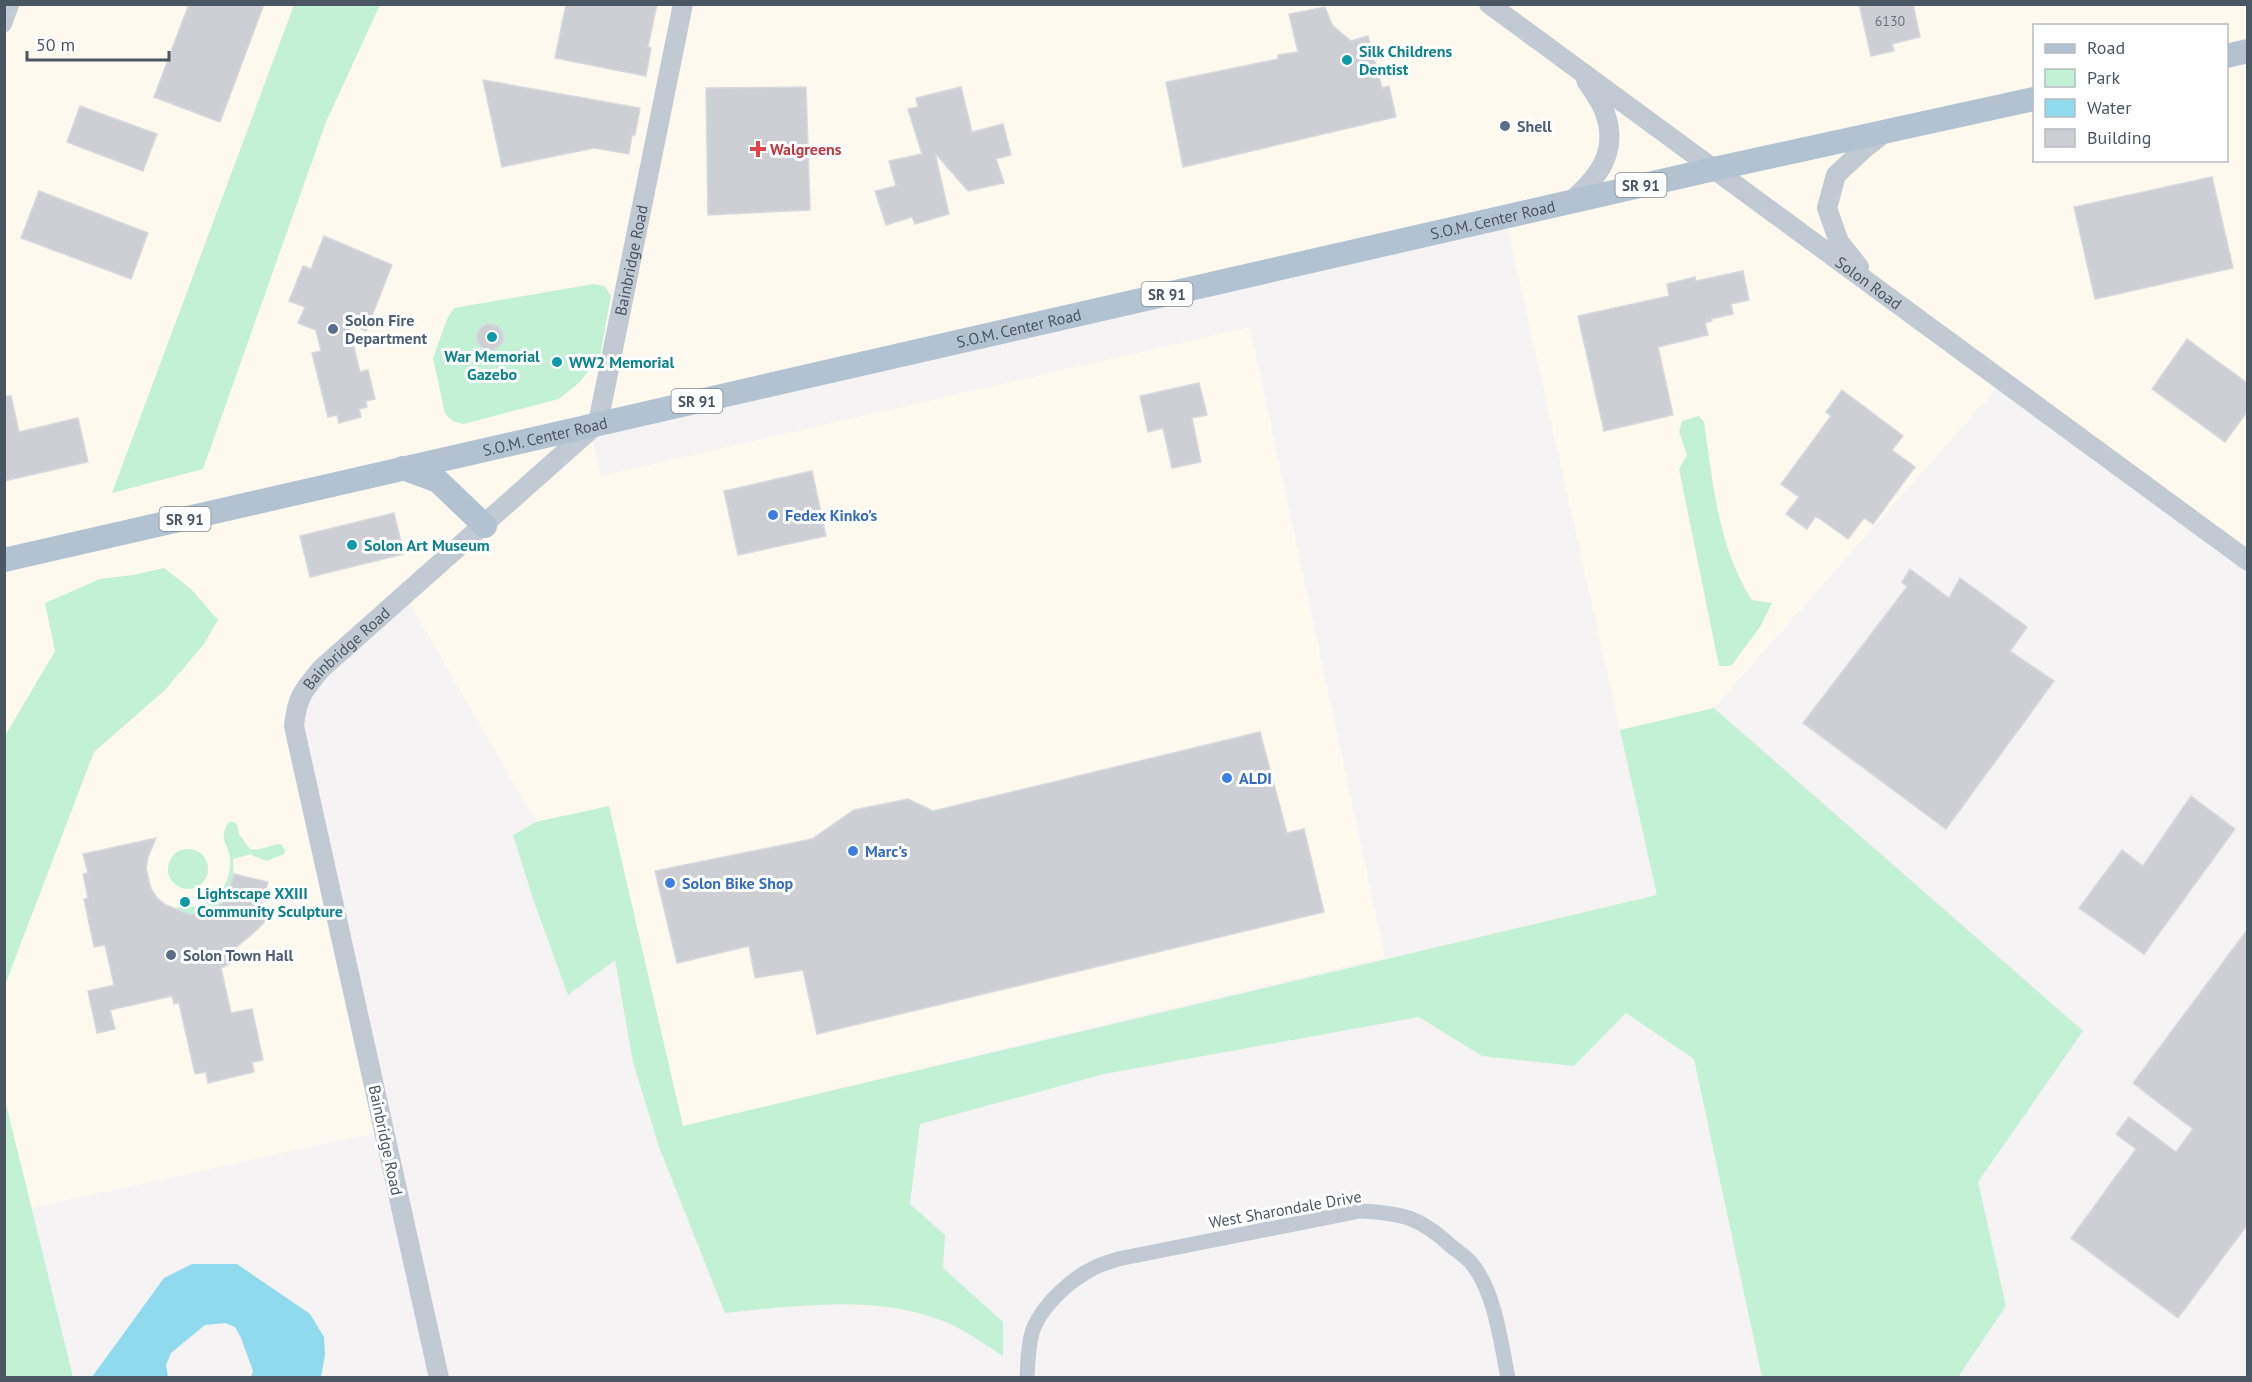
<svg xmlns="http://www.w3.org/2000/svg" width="2252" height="1382" font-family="'PT Sans',sans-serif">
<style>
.commercial{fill:#fdf9ef;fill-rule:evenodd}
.green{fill:#c3f1d5}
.water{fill:#90daee}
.building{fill:#cdcfd5;stroke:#d7d9de;stroke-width:1.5}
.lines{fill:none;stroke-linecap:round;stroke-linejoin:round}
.minor{stroke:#c1cad2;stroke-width:15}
.tertiary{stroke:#c1cad2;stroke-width:20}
.primary{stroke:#b3c2d1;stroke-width:24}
.culture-dot{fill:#0f9aa8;stroke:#fff;stroke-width:2}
.service-dot{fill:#5c6f8a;stroke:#fff;stroke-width:2}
.health-dot{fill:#e0444e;stroke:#fff;stroke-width:2}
.shop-dot{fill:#3f7fe0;stroke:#fff;stroke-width:2}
.labels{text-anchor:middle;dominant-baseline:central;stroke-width:6;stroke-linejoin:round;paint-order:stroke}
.number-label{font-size:14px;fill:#6b747e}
.shield{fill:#fff;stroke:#808990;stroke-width:1.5}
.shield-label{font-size:15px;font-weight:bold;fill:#4a5661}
.culture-label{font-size:16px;font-weight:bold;fill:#0d838f;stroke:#fff;text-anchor:start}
.service-label{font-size:16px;font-weight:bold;fill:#4e5e75;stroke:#fff;text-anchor:start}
.health-label{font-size:16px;font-weight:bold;fill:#be3a42;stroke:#fff;text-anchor:start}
.street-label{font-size:16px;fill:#4a5661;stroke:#fff}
.shop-label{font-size:16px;font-weight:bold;fill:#366cbe;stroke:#fff;text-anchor:start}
</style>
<rect width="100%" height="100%" fill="#f5f3f3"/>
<path class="commercial" d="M4,5H2247V561L2003,381L1714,708L1620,730L1505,217L589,426L601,476L1250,327L1385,957L682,1126L609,806L536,822L405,595L296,704L384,1131L31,1208L4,1100ZM2034,26H2226V160H2034Z"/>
<path class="green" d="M294,5H380L326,122L203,469L112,493Z
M593,284L605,286L611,296L600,356L580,382L559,399L463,424L453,421L445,414L433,358L447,319L454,308Z
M1699,416L1704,422C1713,482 1718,548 1752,600L1772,603L1760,627L1731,666H1719L1679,469L1687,455L1679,432L1682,421Z
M164,568L191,589L218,620L204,644L165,690L94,752L5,985V736L55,651L45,603L100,579L133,575Z
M1714,708L2083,1031L1978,1182L2006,1306L1958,1377H1762L1694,1059L1626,1013L1574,1066L1482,1056L1419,1017L1104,1074L920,1124L910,1204L945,1235L943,1268L1003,1322V1356C984,1344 964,1329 943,1321C876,1294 795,1306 725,1313L659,1147L633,1062L615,960L568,995L533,899L513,835L536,822L609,806L683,1126L1657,895L1620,730Z
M232,821L237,824L239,834L250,849C264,851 269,844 281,844L285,850L284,854L267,861L253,856L252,854L233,859C237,895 214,923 176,913L177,907C209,910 232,891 230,858C228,842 218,840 228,823Z
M168 869a20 20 0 1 1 40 0a20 20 0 1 1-40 0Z
M5,1100L73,1377H5Z"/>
<path class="water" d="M192,1264H237L310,1314L324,1337L325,1355L321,1377H251L253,1371L241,1338L235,1327L225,1323L205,1325L171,1353L166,1365L168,1377H92L164,1278Z"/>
<path class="building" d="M189,4H264L220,122L154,97Z
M566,4H657L648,47L651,48L646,76L555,58Z
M1859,4H1913L1920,37L1892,44L1894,51L1871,56Z
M1325,7L1332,25L1351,41L1368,36L1382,88L1389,86L1396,117L1183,167L1166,82L1278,59V55L1298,52L1289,14Z
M483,80L640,108L635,135H632L629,154L594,148L502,167Z
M806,87L810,210L708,215L706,88Z
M961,87L972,132L1003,124L1011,155L996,159L1004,183L968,191L935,153L949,214L915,224L912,217L886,225L875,191L896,186L889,161L922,154L908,109L918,107L916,98Z
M80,106L157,134L143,171L67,142Z
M2212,177L2233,268L2095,299L2074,207Z
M39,191L148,233L131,279L21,238Z
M324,236L392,265L366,331L348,323L360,372L368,370L375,399L366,401L367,407L359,409L361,417L339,423L337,415L328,417L312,353L321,351L316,330L298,323L305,307L289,301L303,266L311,269Z
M1743,271L1749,300L1731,304L1733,314L1711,319L1712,321L1705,323L1708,335L1658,347L1673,415L1604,431L1578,316L1669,296L1667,284L1695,277L1696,281Z
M477 337a13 13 0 1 1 26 0a13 13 0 1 1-26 0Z
M2187,339L2247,383V412L2225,442L2152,389Z
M1199,383L1207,415L1192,418L1201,462L1172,468L1163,428L1148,432L1140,396Z
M1842,390L1903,436L1892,450L1915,467L1873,524L1864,518L1848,539L1816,516L1807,529L1786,514L1799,497L1781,484L1831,416L1826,412Z
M4,396H11L19,432L78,418L88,462L4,481Z
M812,471L826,536L738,555L724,491Z
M394,513L404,554L310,577L300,536Z
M1910,569L1949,598L1960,578L2027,627L2010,651L2054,681L1946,829L1803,723L1907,587L1902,582Z
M1260,732L1287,833L1304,829L1324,912L817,1034L803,970L755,978L749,946L677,963L655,871L812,839L854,810L908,799L933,811Z
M2191,796L2235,829L2144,954L2079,908L2122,850L2143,866Z
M156,838L148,857L146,868L151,889L157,898L166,905L191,915L211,910L221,904L228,894L234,874L268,882L260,907L269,912L266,920L258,929L232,951L237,960L221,968L231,1013L252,1009L263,1060L252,1062L254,1072L208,1083L206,1072L195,1074L179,1003L174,1004L172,996L110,1010L115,1029L97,1033L88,991L114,985L105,945L94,947L84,899L88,898L83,874L88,873L83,854Z
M2247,930V1225L2178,1318L2071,1238L2136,1149L2116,1134L2129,1117L2176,1152L2193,1129L2133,1083Z"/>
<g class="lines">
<path class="minor" d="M4,25L12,4
M1027,1378C1028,1362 1028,1342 1034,1327C1044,1304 1070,1280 1092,1269C1100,1264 1110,1262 1118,1259L1360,1211C1402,1213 1420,1217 1451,1246C1458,1252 1467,1257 1472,1264C1495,1292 1501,1343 1508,1378"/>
<g class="tertiary">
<path id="s1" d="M1489,4L2248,561"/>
<path d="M1570,202C1598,178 1619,152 1605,113C1601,101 1592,90 1586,80"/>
<path d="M1859,267L1839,242L1827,208L1836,175L1864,149L1883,134"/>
<path id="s2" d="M439,1378L294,726C297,697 303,691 321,669L598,423L683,4"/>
</g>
<g class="primary">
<path d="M2226,56L2248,51"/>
<path d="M403,468L438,481L485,526"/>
<path id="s3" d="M4,560L1714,169L2034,99"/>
</g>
</g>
<g class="culture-dot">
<circle cx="1347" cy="60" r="6"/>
<circle cx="492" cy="337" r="6"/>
<circle cx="557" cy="362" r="6"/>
<circle cx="352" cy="545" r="6"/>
<circle cx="185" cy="902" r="6"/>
</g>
<g class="service-dot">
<circle cx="1505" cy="126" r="6"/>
<circle cx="333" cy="329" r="6"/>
<circle cx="171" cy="955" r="6"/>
</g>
<path class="health-dot" d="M755 140h6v6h6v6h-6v6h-6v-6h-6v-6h6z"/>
<g class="shop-dot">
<circle cx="773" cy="515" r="6"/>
<circle cx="1227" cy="778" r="6"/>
<circle cx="853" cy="851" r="6"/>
<circle cx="670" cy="883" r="6"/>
</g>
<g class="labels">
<g class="number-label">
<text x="1890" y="21">6130</text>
</g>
<g class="shield">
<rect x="1615.5" y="173" width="51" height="24" rx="4.5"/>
<rect x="1141.5" y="282" width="51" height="24" rx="4.5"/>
<rect x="671.5" y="389" width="51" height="24" rx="4.5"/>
<rect x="159.5" y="507" width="51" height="24" rx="4.5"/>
</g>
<g class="shield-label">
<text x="1641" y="185">SR 91</text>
<text x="1167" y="294">SR 91</text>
<text x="697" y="401">SR 91</text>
<text x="185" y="519">SR 91</text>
</g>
<g class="culture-label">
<text x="1359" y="51">Silk Childrens<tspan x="1359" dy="18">Dentist</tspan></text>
<text x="492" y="356" text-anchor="middle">War Memorial<tspan x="492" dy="18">Gazebo</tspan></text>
<text x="569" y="362">WW2 Memorial</text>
<text x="364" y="545">Solon Art Museum</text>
<text x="197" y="893">Lightscape XXIII<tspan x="197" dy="18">Community Sculpture</tspan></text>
</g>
<g class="service-label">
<text x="1517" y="126">Shell</text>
<text x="345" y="320">Solon Fire<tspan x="345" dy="18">Department</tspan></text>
<text x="183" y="955">Solon Town Hall</text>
</g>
<g class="health-label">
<text x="770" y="149">Walgreens</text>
</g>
<g class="street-label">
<text stroke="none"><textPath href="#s3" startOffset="1527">S.O.M. Center Road</textPath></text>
<text stroke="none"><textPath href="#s2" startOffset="1269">Bainbridge Road</textPath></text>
<text stroke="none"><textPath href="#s1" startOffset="471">Solon Road</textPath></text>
<text stroke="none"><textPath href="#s3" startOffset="1041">S.O.M. Center Road</textPath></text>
<text stroke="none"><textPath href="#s3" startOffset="555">S.O.M. Center Road</textPath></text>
<text stroke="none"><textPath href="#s2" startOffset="765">Bainbridge Road</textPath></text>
<text transform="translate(386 1140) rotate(78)">Bainbridge Road</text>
<text transform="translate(1285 1209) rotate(-10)">West Sharondale Drive</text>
</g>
<g class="shop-label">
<text x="785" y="515">Fedex Kinko's</text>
<text x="1239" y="778">ALDI</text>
<text x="865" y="851">Marc's</text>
<text x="682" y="883">Solon Bike Shop</text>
</g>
</g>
<rect width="2252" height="1382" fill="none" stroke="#4a5661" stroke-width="12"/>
<rect x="2033" y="24" width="195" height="138" fill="#ffffff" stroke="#b7bbc0" stroke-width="1.5"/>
<rect x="2045" y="44" width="30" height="9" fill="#b3c2d1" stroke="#b7bbc0" stroke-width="1.5"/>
<text x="2087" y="54" font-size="18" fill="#4a5661">Road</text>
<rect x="2045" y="69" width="30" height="18" fill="#c3f1d5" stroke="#b7bbc0" stroke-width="1.5"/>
<text x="2087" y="84" font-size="18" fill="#4a5661">Park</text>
<rect x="2045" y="99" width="30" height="18" fill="#90daee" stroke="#b7bbc0" stroke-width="1.5"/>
<text x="2087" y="114" font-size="18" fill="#4a5661">Water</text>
<rect x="2045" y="129" width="30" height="18" fill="#cdcfd5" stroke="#b7bbc0" stroke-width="1.5"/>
<text x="2087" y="144" font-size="18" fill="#4a5661">Building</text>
<path d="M27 51v9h142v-9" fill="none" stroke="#4a5661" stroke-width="3"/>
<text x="36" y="51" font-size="18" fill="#4a5661" stroke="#ffffff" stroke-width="4.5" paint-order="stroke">50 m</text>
</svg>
